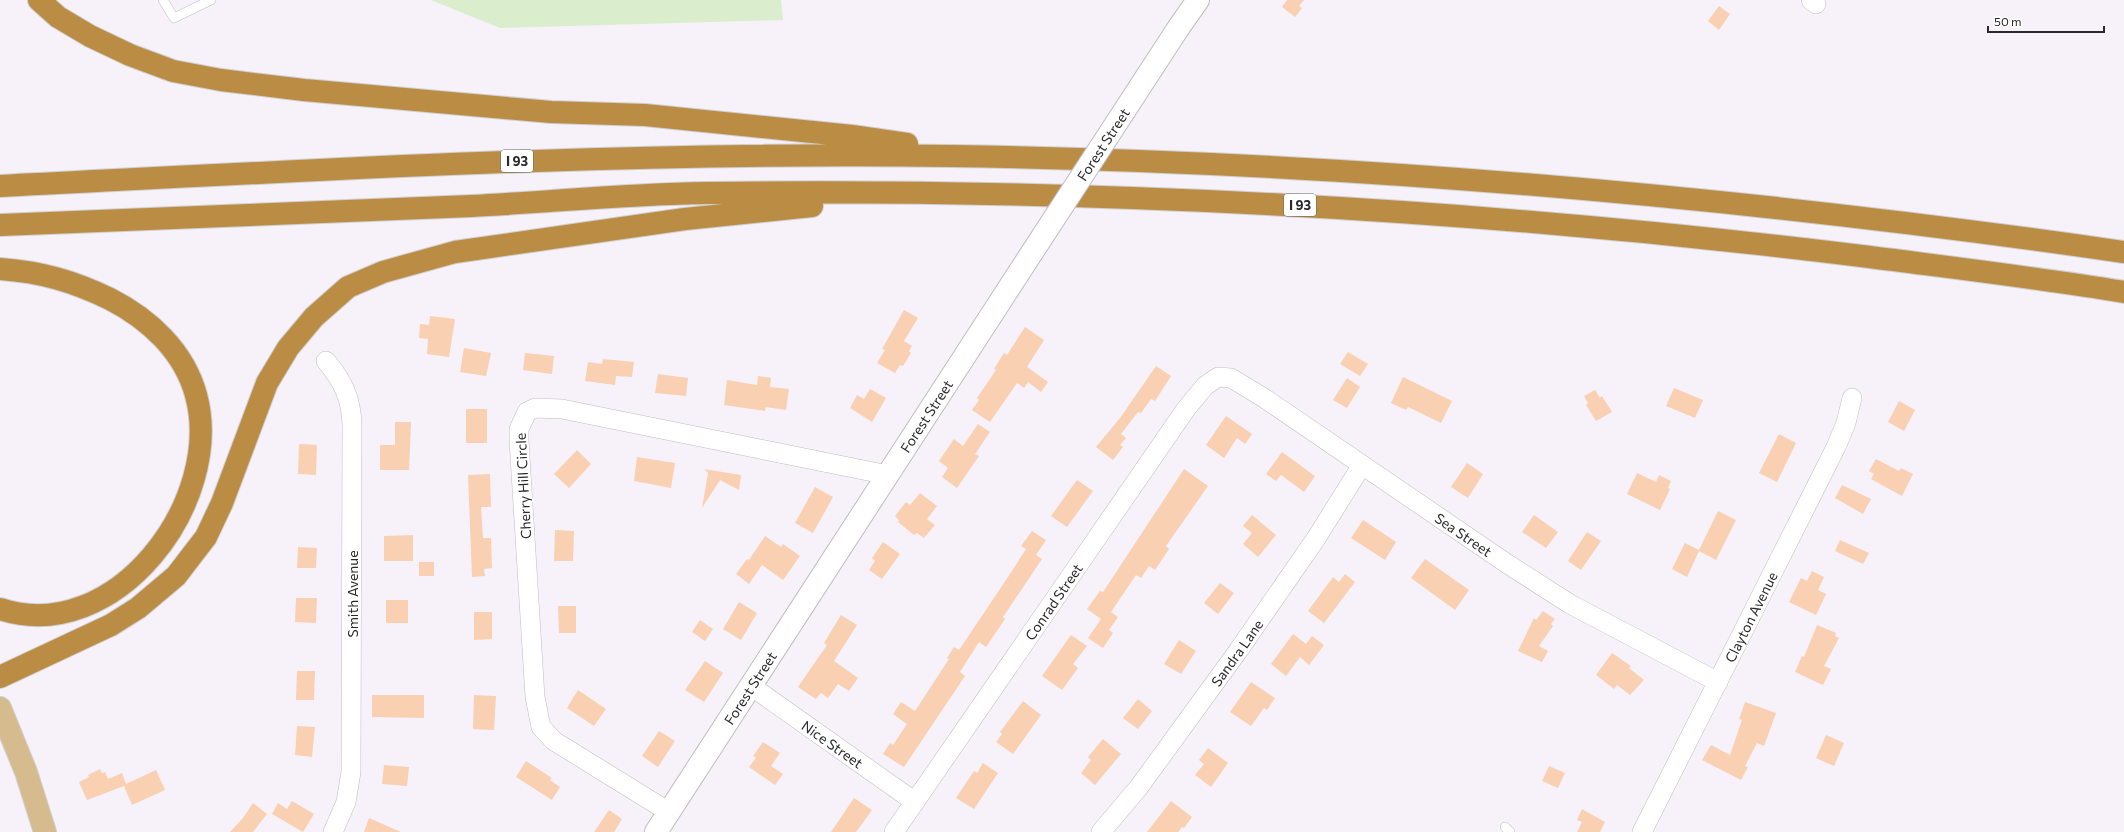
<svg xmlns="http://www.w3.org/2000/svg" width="2124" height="832" font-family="Commissioner,sans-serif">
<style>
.green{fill:#daedcd}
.building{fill:#f9d0b1}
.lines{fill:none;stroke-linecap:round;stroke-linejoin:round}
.service-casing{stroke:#c1bcc4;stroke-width:10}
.minor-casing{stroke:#c1bcc4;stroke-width:20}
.tertiary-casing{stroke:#c1bcc4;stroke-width:24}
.primary-casing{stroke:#d0d0d1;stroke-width:24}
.motorway-casing{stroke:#d0d0d1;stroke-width:24}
.service{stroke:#fff;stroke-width:9}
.minor{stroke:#fff;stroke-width:19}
.tertiary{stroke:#fff;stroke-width:22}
.primary{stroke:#d6bb8f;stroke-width:22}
.motorway{stroke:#bb8d44;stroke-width:22}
.tertiary-bridge-casing{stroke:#c1bcc4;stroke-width:24;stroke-linecap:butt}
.tertiary-bridge{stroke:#fff;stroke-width:22}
.labels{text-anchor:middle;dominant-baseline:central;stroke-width:3;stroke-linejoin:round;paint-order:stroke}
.shield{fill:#fff;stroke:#6b696b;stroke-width:1}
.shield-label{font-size:13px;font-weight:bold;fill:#2b292c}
.street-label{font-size:14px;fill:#2b292c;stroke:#fff}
</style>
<rect width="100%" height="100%" fill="#f7f1fa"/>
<path class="green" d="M431,0H781L783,20L500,28Z"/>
<path class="building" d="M1287,0H1304L1299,6L1302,8L1295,17L1282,7Z
M1719,6L1730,14L1719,30L1708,21Z
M904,310L918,318L904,341L912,346L909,351L911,353L903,366L900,365L895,373L877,363L885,350L882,349Z
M430,316L455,319L449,357L427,354L428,339L419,338L420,324L429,325Z
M1025,327L1044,340L1027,367L1048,382L1041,392L1028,382L1024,388L1017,383L990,422L972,410L979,400L977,398L996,370L994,369L1004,353L1007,355Z
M464,348L491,353L486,376L460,372Z
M1348,352L1368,364L1360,376L1340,364Z
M525,353L554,356L552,374L523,370Z
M603,359L634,362L632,377L616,376L615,385L585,381L588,362L602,364Z
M1156,366L1171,376L1155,401L1151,399L1141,413L1138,412L1121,434L1126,438L1120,445L1123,447L1113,460L1096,447L1120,418Z
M658,374L688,378L686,396L655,393Z
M758,376L771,378L770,387L789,389L786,410L766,407L765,411L724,405L727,380L757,385Z
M1403,377L1452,401L1441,423L1408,407L1406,410L1391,403Z
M1347,378L1360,387L1347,408L1333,400Z
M1674,388L1703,400L1695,418L1666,406Z
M870,389L886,398L872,422L850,408L857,395L864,399Z
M1595,390L1600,398L1602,396L1612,412L1596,421L1586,405L1588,403L1584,396Z
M1899,401L1915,410L1904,431L1888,422Z
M466,409H487V443H466Z
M1226,416L1252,434L1245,444L1237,438L1224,458L1206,445Z
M395,422H411L409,470H380V445H395Z
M978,424L990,432L975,454L979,456L957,488L942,477L948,468L939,461L954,439L963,446Z
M1779,434L1796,443L1777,482L1759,473Z
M299,444L317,445L316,475L298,474Z
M577,450L591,464L569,488L554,474Z
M1282,452L1315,476L1304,492L1281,475L1276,481L1266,474Z
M637,457L675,463L671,488L634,481Z
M1876,459L1899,471L1901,468L1913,474L1902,496L1871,479L1874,474L1869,471Z
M1467,463L1483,474L1468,498L1451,487Z
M704,469L741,475L739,490L720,480L702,508L708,473Z
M1184,469L1208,486L1166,546L1169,549L1155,570L1149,566L1141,578L1136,575L1111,612L1118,617L1109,630L1113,633L1103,648L1088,638L1101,619L1087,609L1100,591L1103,592Z
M1637,473L1656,482L1659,475L1671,481L1668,488L1670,489L1660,510L1627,494Z
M490,474L491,507H481L483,538H491L492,568L484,569L485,576L472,577L468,475Z
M1077,480L1093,491L1067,527L1051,516Z
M1842,485L1871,499L1863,514L1835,498Z
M815,487L833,497L813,533L795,523Z
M920,493L937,506L927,519L935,525L924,538L917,533L914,535L898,522L899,520L895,516L906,502L910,505Z
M1718,511L1736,520L1716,560L1699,551L1687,577L1672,569L1685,543L1699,550Z
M1252,515L1276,535L1258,557L1243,544L1252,533L1243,526Z
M1534,515L1558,532L1546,548L1522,532Z
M1363,520L1396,542L1385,560L1351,538Z
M555,530L574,531L573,561H554Z
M1032,531L1046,540L1036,555L1042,559L1003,617L1005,619L986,647L979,642L960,672L965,676L904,767L883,754L890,743L893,745L907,724L893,714L901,702L915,711L949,659L947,658L954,647L959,650L1008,577L1026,549L1021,546Z
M1587,532L1601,541L1581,570L1568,561Z
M413,535V561H384V536Z
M765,536L781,547L783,544L800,556L783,580L762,565L749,584L736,574L747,559L749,560Z
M1840,540L1869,553L1863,564L1835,551Z
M883,542L900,554L882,579L869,570L875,561L872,558Z
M298,547L317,548L316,568H297Z
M1425,559L1469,590L1455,610L1411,578Z
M419,562H434V576H419Z
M1812,571L1824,577L1818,590L1826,594L1816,615L1789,602L1801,578L1807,581Z
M1345,574L1355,582L1324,623L1308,611L1333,577L1339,582Z
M1220,583L1234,593L1218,614L1204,603Z
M296,598H317L316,623L295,622Z
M386,600H408V623H386Z
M739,602L757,613L741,640L723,629Z
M558,606H576V633H559Z
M1543,611L1555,619L1551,624L1553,626L1539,646L1548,651L1542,662L1518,651L1534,618L1536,620Z
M474,612H492V639L474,640Z
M841,615L857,625L834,661L858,678L849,691L838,684L828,698L821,693L816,699L798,687L827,645L824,643Z
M700,620L713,629L705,641L692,632Z
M1817,625L1836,633L1835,636L1839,638L1824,666L1831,669L1823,685L1795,672L1802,656L1804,657Z
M1293,634L1306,644L1312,636L1324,645L1309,665L1300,657L1286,676L1271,664Z
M1071,635L1087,646L1073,664L1078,668L1062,690L1042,676Z
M1179,640L1196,651L1181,674L1164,664Z
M1612,653L1631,666L1629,668L1644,680L1630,695L1617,685L1614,689L1596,675Z
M705,661L723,673L704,702L685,690Z
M297,671H315L314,700H296Z
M1251,682L1275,698L1267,710L1264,708L1251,726L1230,712Z
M578,690L606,709L594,726L567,708Z
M372,695H424V718L372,717Z
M474,695L496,696L494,730L473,729Z
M1138,699L1152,711L1138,729L1123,718Z
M1023,701L1041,715L1013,754L996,742L1002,734L1000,732Z
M1745,702L1776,713L1764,746L1757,743L1745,766L1748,767L1741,780L1702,760L1711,745L1730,755L1742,720L1739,719Z
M297,726L315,727L312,757L295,755Z
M659,731L675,741L658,767L642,756Z
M1826,735L1844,743L1834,766L1816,758Z
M1103,739L1121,754L1095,785L1081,773L1091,760L1088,757Z
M763,742L780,753L771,766L783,774L775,785L749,767L756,758L753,756Z
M1208,748L1228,763L1211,787L1195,775L1204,764L1199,760Z
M526,761L552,778L550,780L560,787L552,800L516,777Z
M983,763L998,773L974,809L956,798L974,771L977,773Z
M384,765L409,767L407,786L382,784Z
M1549,766L1565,773L1558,788L1542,781Z
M100,769L102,773L105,772L108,779L122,773L126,784L156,770L165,790L132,805L124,786L87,800L79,782L89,777L88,775Z
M854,798L872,810L856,832H831Z
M292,801L314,814L303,832L272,814L278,803L287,809Z
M1171,801L1192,817L1184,828L1182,827L1178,832H1147Z
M253,803L267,814L253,832H230L243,818Z
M1582,809L1605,822L1600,832H1577L1582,822L1577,820Z
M609,810L622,819L614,832H594Z
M369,818L401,832H364Z"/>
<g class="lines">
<g class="service-casing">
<path id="service" d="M163,0L174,18L211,0
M1505,827L1510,832"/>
</g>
<g class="minor-casing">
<g id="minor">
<path d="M1811,0L1816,4"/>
<path d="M326,361C343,381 351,398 352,424L351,772L346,802L333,832"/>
<path id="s1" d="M751,686L915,802"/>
<path d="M669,812L554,741L541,727L535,697L519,440V429L527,412L535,408L562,409L888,475"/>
<path id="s2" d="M894,832L1186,409L1205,386L1218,377L1231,378L1264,398L1506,563L1570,604L1718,682"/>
<path id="s3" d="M1101,832L1139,787L1238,651L1317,537L1362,465"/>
<path id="s4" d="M1642,832L1836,447L1846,423L1852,398"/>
</g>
</g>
<g class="tertiary-casing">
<g id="tertiary">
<path d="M1179,27L1198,0"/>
<path id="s5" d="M656,832L1018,274"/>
</g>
</g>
<g class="primary-casing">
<path id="primary" d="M0,708L26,772L45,832"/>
</g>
<g class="motorway-casing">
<path id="motorway" d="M39,0L58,17L90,36L130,55L173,71L221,80L304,90L551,112L645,115L852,136L907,144
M0,186C317,170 634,151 952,156C1344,162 1735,196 2124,252
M0,225C157,218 314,213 471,206C549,202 627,194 706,193C1095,188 1483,209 1870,257C1954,268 2040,278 2124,292
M0,269C41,272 73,281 110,299C149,319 184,351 196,395C225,501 115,647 0,609
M0,677L111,625L138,608L176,576L206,537L222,503L267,383L288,348L314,317L348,287L383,272L455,252L685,219L812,206"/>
</g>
<use href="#service" class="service"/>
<use href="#minor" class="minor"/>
<use href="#tertiary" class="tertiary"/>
<use href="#primary" class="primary"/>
<use href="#motorway" class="motorway"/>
<g class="tertiary-bridge-casing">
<g id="tertiary-bridge">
<path id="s6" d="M1018,274L1179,27"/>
</g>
</g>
<use href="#tertiary-bridge" class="tertiary-bridge"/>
</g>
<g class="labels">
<g class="shield">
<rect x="501" y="150" width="32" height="22" rx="3"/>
<rect x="1284" y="194" width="32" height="22" rx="3"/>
</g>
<g class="shield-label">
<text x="517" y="161">I 93</text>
<text x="1300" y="205">I 93</text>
</g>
<g class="street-label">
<text stroke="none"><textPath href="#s6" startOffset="155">Forest Street</textPath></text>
<text stroke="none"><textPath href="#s5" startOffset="496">Forest Street</textPath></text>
<text transform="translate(523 486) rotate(-93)">Cherry Hill Circle</text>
<text stroke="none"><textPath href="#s2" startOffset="853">Sea Street</textPath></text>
<text transform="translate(352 594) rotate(-90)">Smith Avenue</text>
<text stroke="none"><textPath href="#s2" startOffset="280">Conrad Street</textPath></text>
<text stroke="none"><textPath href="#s4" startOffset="241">Clayton Avenue</textPath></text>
<text stroke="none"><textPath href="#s3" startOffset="225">Sandra Lane</textPath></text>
<text stroke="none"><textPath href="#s5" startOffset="172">Forest Street</textPath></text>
<text stroke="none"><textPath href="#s1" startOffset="100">Nice Street</textPath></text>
</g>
</g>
<path d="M1988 26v6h116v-6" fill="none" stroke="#2b292c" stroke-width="2"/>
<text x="1994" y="26" font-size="12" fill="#2b292c" stroke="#ffffff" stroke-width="3" paint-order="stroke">50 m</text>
</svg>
